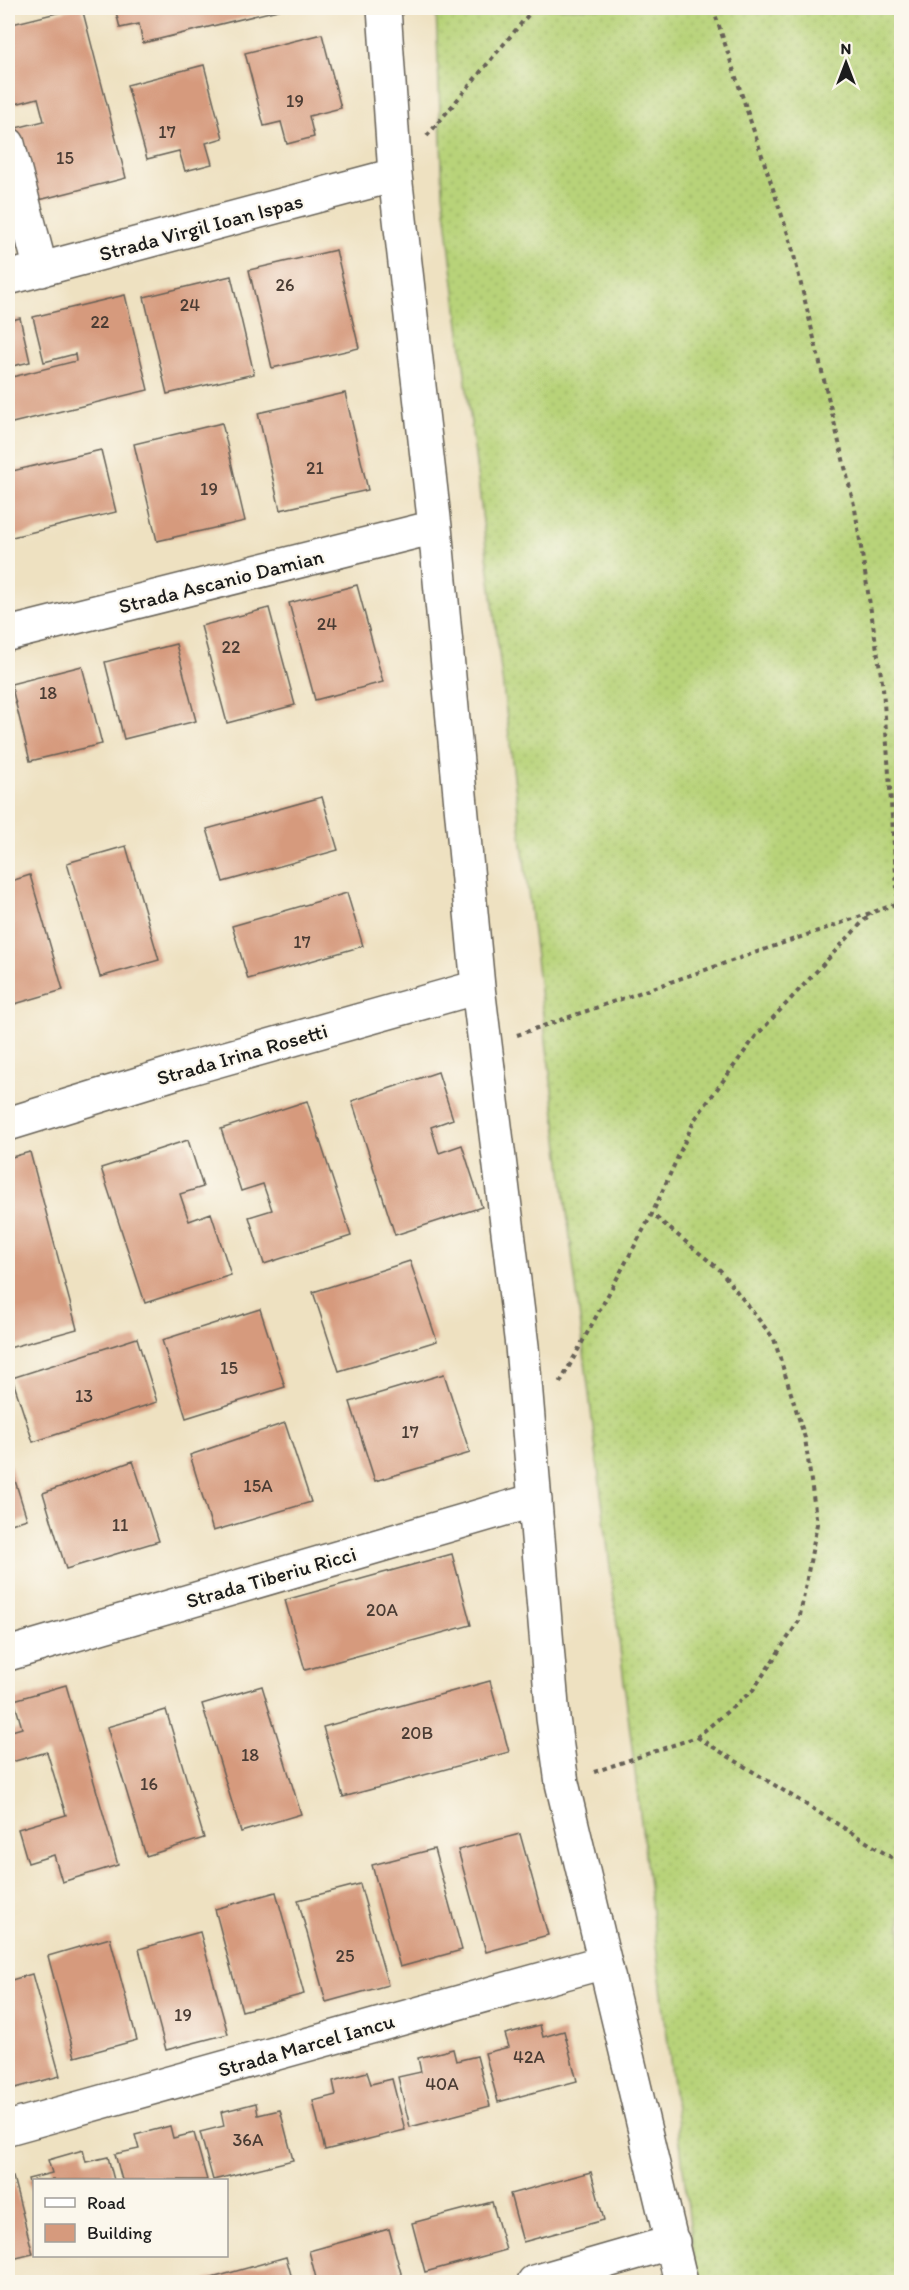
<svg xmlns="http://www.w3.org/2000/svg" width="909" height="2290" font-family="Itim,sans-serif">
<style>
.grass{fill:url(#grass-dots);stroke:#6a784a;stroke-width:1.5}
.building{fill:#d69a7d}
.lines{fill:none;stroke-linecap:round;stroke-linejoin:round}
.minor-casing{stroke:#666156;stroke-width:36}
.path{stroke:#666156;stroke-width:4;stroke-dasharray:4.5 4.5;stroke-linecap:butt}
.minor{stroke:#fff;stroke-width:33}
.labels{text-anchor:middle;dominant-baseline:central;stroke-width:4.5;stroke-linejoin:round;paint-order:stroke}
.number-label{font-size:18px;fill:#4a3c34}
.street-label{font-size:21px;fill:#1c1c1c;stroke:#fbf7ec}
</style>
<defs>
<pattern id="grass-dots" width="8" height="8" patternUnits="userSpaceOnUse" patternTransform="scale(1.5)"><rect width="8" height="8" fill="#b8d379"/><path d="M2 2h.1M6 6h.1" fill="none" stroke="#9eb568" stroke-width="1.8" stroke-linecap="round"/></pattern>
</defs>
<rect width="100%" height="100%" fill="#fbf7ec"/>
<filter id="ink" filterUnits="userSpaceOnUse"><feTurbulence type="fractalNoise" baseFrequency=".0167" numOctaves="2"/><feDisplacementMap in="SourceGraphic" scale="12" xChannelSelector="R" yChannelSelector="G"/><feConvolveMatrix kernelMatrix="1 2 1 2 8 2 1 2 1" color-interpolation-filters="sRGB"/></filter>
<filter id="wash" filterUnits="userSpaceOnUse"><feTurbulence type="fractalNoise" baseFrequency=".008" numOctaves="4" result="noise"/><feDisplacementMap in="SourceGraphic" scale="24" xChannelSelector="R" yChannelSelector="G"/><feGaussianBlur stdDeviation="1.35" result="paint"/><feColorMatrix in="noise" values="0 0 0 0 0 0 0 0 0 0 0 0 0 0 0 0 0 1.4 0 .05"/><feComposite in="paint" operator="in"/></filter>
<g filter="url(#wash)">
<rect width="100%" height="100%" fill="#eee1c1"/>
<path class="grass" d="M436,8H901V2282H697L443,193Z"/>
<g id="blocks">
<path class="building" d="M77,8H82L126,178L27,203L8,130L44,121L38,98L8,106V25Z
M115,8H286L143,43L139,24L120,28Z
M322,34L341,108L309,116L314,137L287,144L281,122L264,126L245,53Z
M204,65L223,138L206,143L212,164L185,171L179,151L147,159L127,85Z
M336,250L359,348L272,368L249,270Z
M231,276L254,374L167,394L144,297Z
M125,295L148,390L8,424V378L76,361L75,354L44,362L33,317Z
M20,318L30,362L8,367V321Z
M345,393L368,490L280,510L258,413Z
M222,423L245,521L157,541L134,444Z
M101,450L116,512L8,538V472Z
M357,585L383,682L315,700L289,603Z
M269,608L295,705L227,723L201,626Z
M176,644L196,721L124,739L105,662Z
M82,666L102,744L30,761L11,684Z
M322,797L338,850L223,882L207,829Z
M126,846L159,960L100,977L67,863Z
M30,875L63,990L8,1006V882Z
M347,893L363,946L248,979L232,926Z
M438,1072L453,1119L431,1127L439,1153L462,1145L482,1207L395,1235L352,1101Z
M307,1101L351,1236L264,1264L249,1217L272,1210L263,1184L241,1191L221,1129Z
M188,1140L203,1187L180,1194L189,1221L211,1213L231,1275L145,1303L101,1168Z
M30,1152L77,1329L9,1348L8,1158Z
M410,1261L437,1341L339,1371L313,1292Z
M260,1309L285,1387L186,1418L162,1340Z
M137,1338L157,1402L33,1442L12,1378Z
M444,1374L470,1453L375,1481L350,1402Z
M285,1423L311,1502L213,1531L190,1455Z
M8,1458L27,1519L8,1525Z
M133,1461L159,1541L66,1569L43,1493Z
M452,1554L471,1625L305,1670L285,1600Z
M490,1681L509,1752L343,1797L323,1727Z
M66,1685L118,1865L62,1882L54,1855L28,1863L18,1829L66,1815L47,1752L8,1763V1732L22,1728L14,1700Z
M262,1686L301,1814L241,1832L202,1704Z
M166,1710L204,1838L146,1856L107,1727Z
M520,1834L548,1935L486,1952L458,1850Z
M434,1849L462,1950L400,1967L372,1865Z
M360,1884L388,1985L326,2002L298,1900Z
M276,1892L304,1994L242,2011L215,1909Z
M200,1932L228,2034L166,2050L139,1949Z
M110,1938L137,2040L75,2057L48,1956Z
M32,1974L60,2076L8,2090V1981Z
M540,2025L543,2037L564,2031L577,2081L498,2102L485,2053L509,2047L505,2034Z
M453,2049L456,2061L477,2056L490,2106L410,2127L398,2077L421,2072L418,2058Z
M367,2072L371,2084L392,2079L405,2130L325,2150L313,2101L336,2095L333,2081Z
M256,2103L258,2115L280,2110L293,2160L213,2180L200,2132L224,2126L221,2112Z
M170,2126L173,2138L194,2133L207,2180H122L115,2154L139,2149L135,2135Z
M83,2150L86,2162L108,2157L114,2180H34V2201L28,2179L52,2173L48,2160Z
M591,2172L604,2220L523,2242L510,2194Z
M13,2177L33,2254L8,2260V2179Z
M492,2202L506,2250L425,2272L412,2223Z
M389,2229L402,2277L381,2282H317L309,2251Z
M286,2257L293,2282H206L205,2280Z"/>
</g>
</g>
<g filter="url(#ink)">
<use href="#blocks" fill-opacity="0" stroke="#666156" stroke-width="1.5"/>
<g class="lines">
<g class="minor-casing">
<path id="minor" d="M384,8L395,175L435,527L478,987L522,1346L553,1718L562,1783L681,2282
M8,144L41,270
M8,278L395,175
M8,634L435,527
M8,1124L187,1069L478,987
M8,1654L535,1500
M8,2128L604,1962
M534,2282L673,2242"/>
</g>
<path class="path" d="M713,8L791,243L855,509L883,688L898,903
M427,136L534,8
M517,1035L902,902
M560,1383L652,1214L695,1119L756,1036L871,913
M697,1737L902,1864
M594,1772L697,1737L753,1690L799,1621L817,1524L805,1438L774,1339L720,1270L652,1214"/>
<use href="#minor" class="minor"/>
</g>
</g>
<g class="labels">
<g class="number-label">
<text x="295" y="101">19</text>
<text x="167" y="132">17</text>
<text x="65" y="158">15</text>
<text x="285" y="285">26</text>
<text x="190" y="305">24</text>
<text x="100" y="322">22</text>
<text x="315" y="468">21</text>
<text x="209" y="489">19</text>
<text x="327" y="624">24</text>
<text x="231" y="647">22</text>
<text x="48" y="693">18</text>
<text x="302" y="942">17</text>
<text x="229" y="1368">15</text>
<text x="84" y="1396">13</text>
<text x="410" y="1432">17</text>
<text x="258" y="1486">15A</text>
<text x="120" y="1525">11</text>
<text x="382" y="1610">20A</text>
<text x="417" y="1733">20B</text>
<text x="250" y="1755">18</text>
<text x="149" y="1784">16</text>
<text x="345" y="1956">25</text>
<text x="183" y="2015">19</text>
<text x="529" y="2057">42A</text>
<text x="442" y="2084">40A</text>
<text x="248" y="2140">36A</text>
</g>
<g class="street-label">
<text transform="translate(201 227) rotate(-15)">Strada Virgil Ioan Ispas</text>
<text transform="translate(221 581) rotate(-14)">Strada Ascanio Damian</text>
<text transform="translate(242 1054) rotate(-16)">Strada Irina Rosetti</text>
<text transform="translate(271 1577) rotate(-16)">Strada Tiberiu Ricci</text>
<text transform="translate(306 2045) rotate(-16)">Strada Marcel Iancu</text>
</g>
</g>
<rect width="909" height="2290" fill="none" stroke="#fbf7ec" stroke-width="30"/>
<rect x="33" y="2179" width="195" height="78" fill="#fbf7ec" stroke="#a29f99" stroke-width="1.5"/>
<rect x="45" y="2198" width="30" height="9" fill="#ffffff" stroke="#a29f99" stroke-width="1.5"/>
<text x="87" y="2209" font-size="18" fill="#1c1c1c">Road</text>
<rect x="45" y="2224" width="30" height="18" fill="#d69a7d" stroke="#a29f99" stroke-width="1.5"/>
<text x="87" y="2239" font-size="18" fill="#1c1c1c">Building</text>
<g transform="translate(846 63)" stroke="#fbf7ec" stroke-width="4.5" paint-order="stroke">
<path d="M0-4.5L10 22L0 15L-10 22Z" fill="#1c1c1c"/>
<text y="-9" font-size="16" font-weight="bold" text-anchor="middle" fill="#1c1c1c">N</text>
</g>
</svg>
